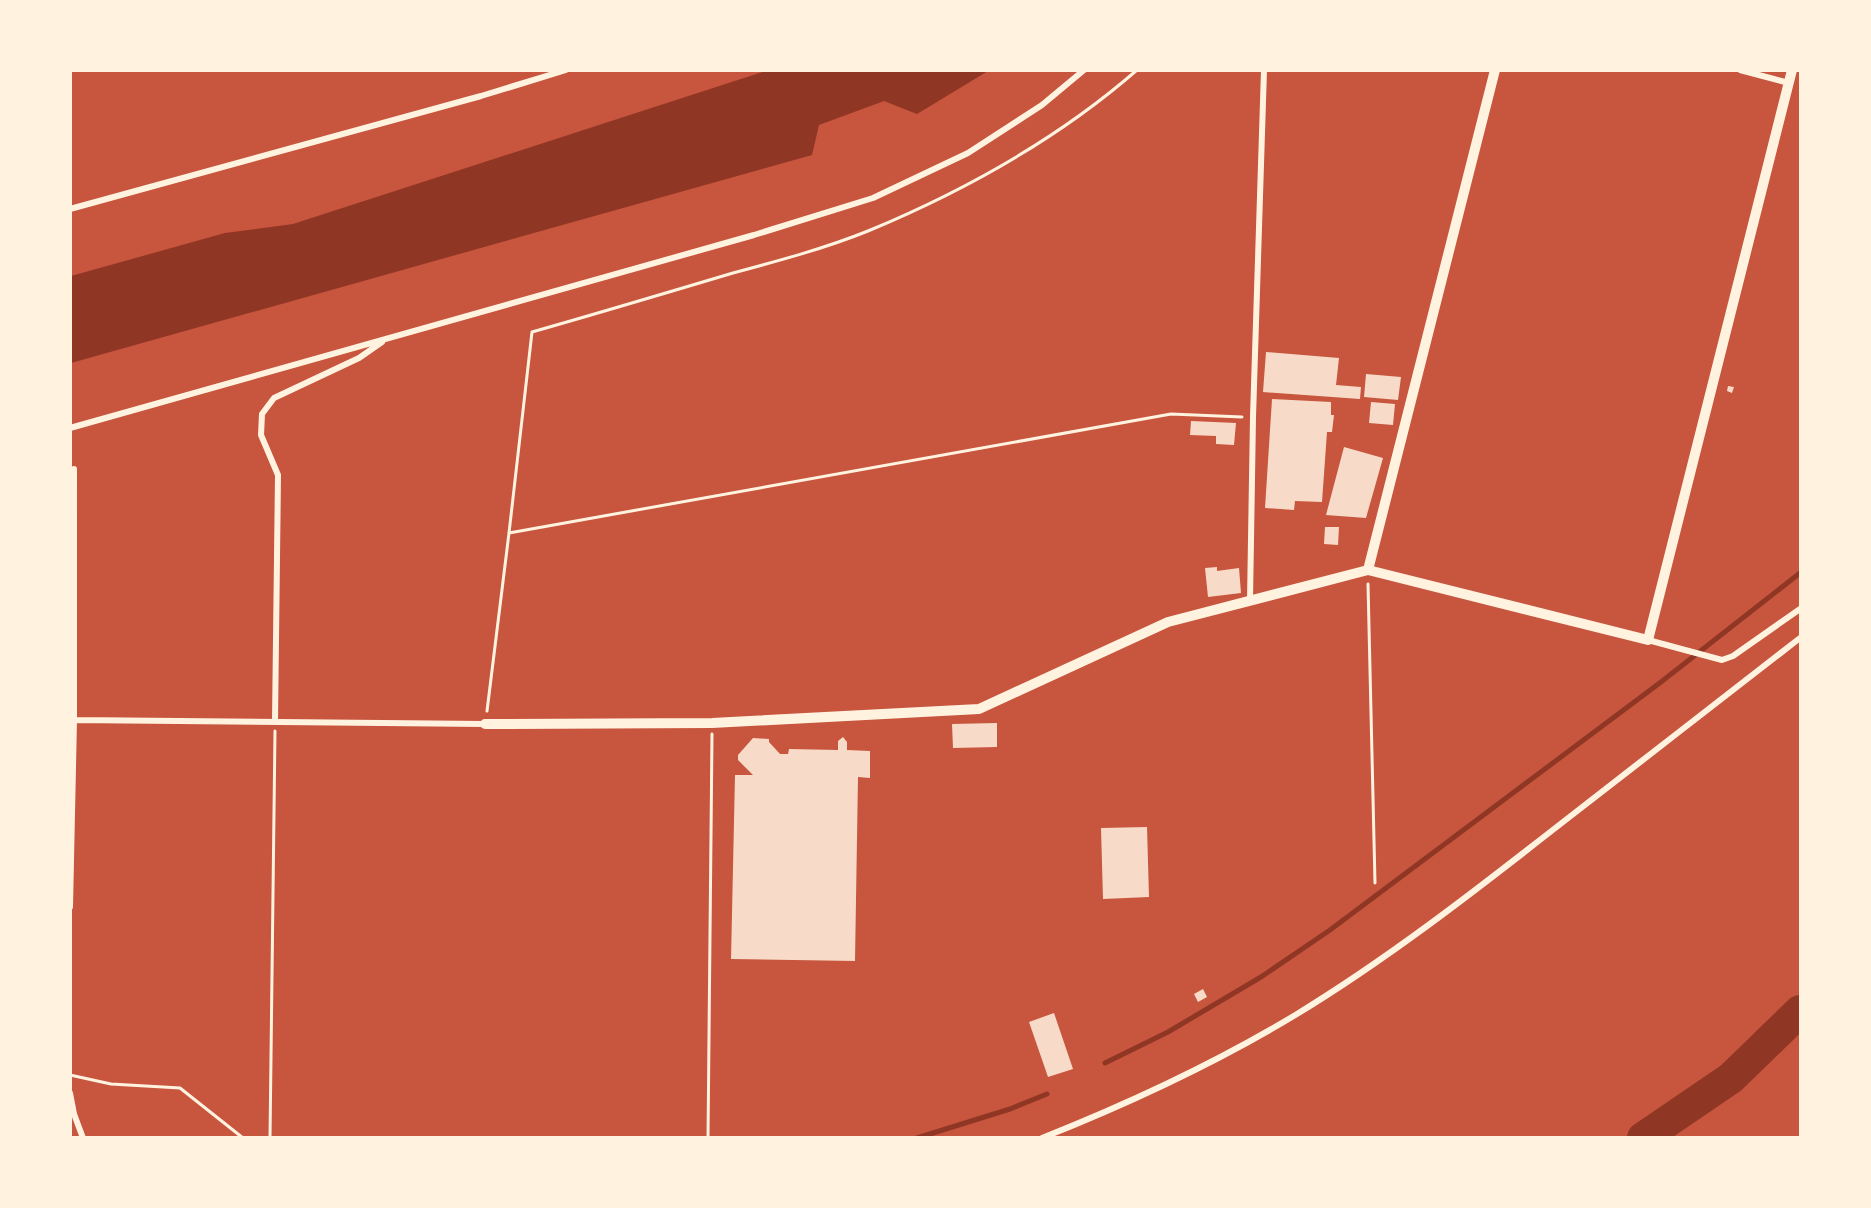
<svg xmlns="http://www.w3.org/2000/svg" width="1871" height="1208" font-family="'Nunito Sans',sans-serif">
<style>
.water{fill:#8f3625}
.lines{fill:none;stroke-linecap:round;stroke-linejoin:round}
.stream{stroke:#8f3625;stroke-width:5}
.river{stroke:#8f3625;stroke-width:32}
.building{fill:#f7dbc8}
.path{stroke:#fff3e0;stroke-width:3}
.minor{stroke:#fff3e0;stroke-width:6}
.tertiary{stroke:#fff3e0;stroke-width:10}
</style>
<rect width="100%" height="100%" fill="#c8553d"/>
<path class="water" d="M769,70L988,71L917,114L884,101L819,125L812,155L71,363V276L225,233L293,224Z"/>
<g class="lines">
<path class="stream" d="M1105,1063L1168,1032L1261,977L1330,930L1661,682L1800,573
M917,1138L1010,1109L1047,1094"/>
<path class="river" d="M1643,1138L1731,1078L1800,1011"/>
</g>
<path class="building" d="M1266,352L1339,358L1336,385L1361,387L1360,399L1263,392Z
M1366,374L1401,377L1398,400L1364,397Z
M1728,386L1734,387L1732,393L1727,391Z
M1272,399L1331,402V415H1334L1332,432H1327L1322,502L1295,501L1294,510L1265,508Z
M1371,402L1395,404L1393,425L1369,423Z
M1191,421L1236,423L1234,445L1216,444V436L1190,435Z
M1344,447L1383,458L1366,518L1326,515Z
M1325,527H1339L1338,545L1324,544Z
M1217,567V571L1239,568L1241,593L1208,597L1205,568Z
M997,723V747L953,748L952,724Z
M753,738L769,739V742L780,754H788L789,749L838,750V741L843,737L847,742V750L870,751V778L858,777L855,961L731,959L735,775H753L738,760V755Z
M1147,827L1149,897L1103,899L1101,828Z
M1203,989L1207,997L1198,1002L1194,994Z
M1054,1013L1073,1069L1048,1077L1029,1022Z"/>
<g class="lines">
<path class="path" d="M509,533L532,332C599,313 666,293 733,273C778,261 826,248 868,231C964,191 1059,138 1137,70
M1368,584L1375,883
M487,711L509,533L1171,414L1242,417
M70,1075L111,1084L180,1088L243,1138
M270,1138L275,731
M708,1138L712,734"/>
<path class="minor" d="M1740,70L1789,83
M70,209L481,96L566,70
M70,428L754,235L873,198L968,153L1042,105L1084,70
M1250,601L1253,417L1264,70
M1648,640L1722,660L1733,656L1800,609
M74,720L485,724
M275,722L278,475L261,435L262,414L274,398L359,358L382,342
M70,907L74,720V469
M70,1093L74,1114L83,1138
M1042,1138C1130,1103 1216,1063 1297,1014C1387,959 1471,894 1554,829C1636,765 1718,702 1800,638"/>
<path class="tertiary" d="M1368,570L1495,70
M485,724L712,723L979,709L1168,622L1368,570L1648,640L1792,70"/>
</g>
<rect width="1871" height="1208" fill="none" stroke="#fff3e0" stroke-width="144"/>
</svg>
